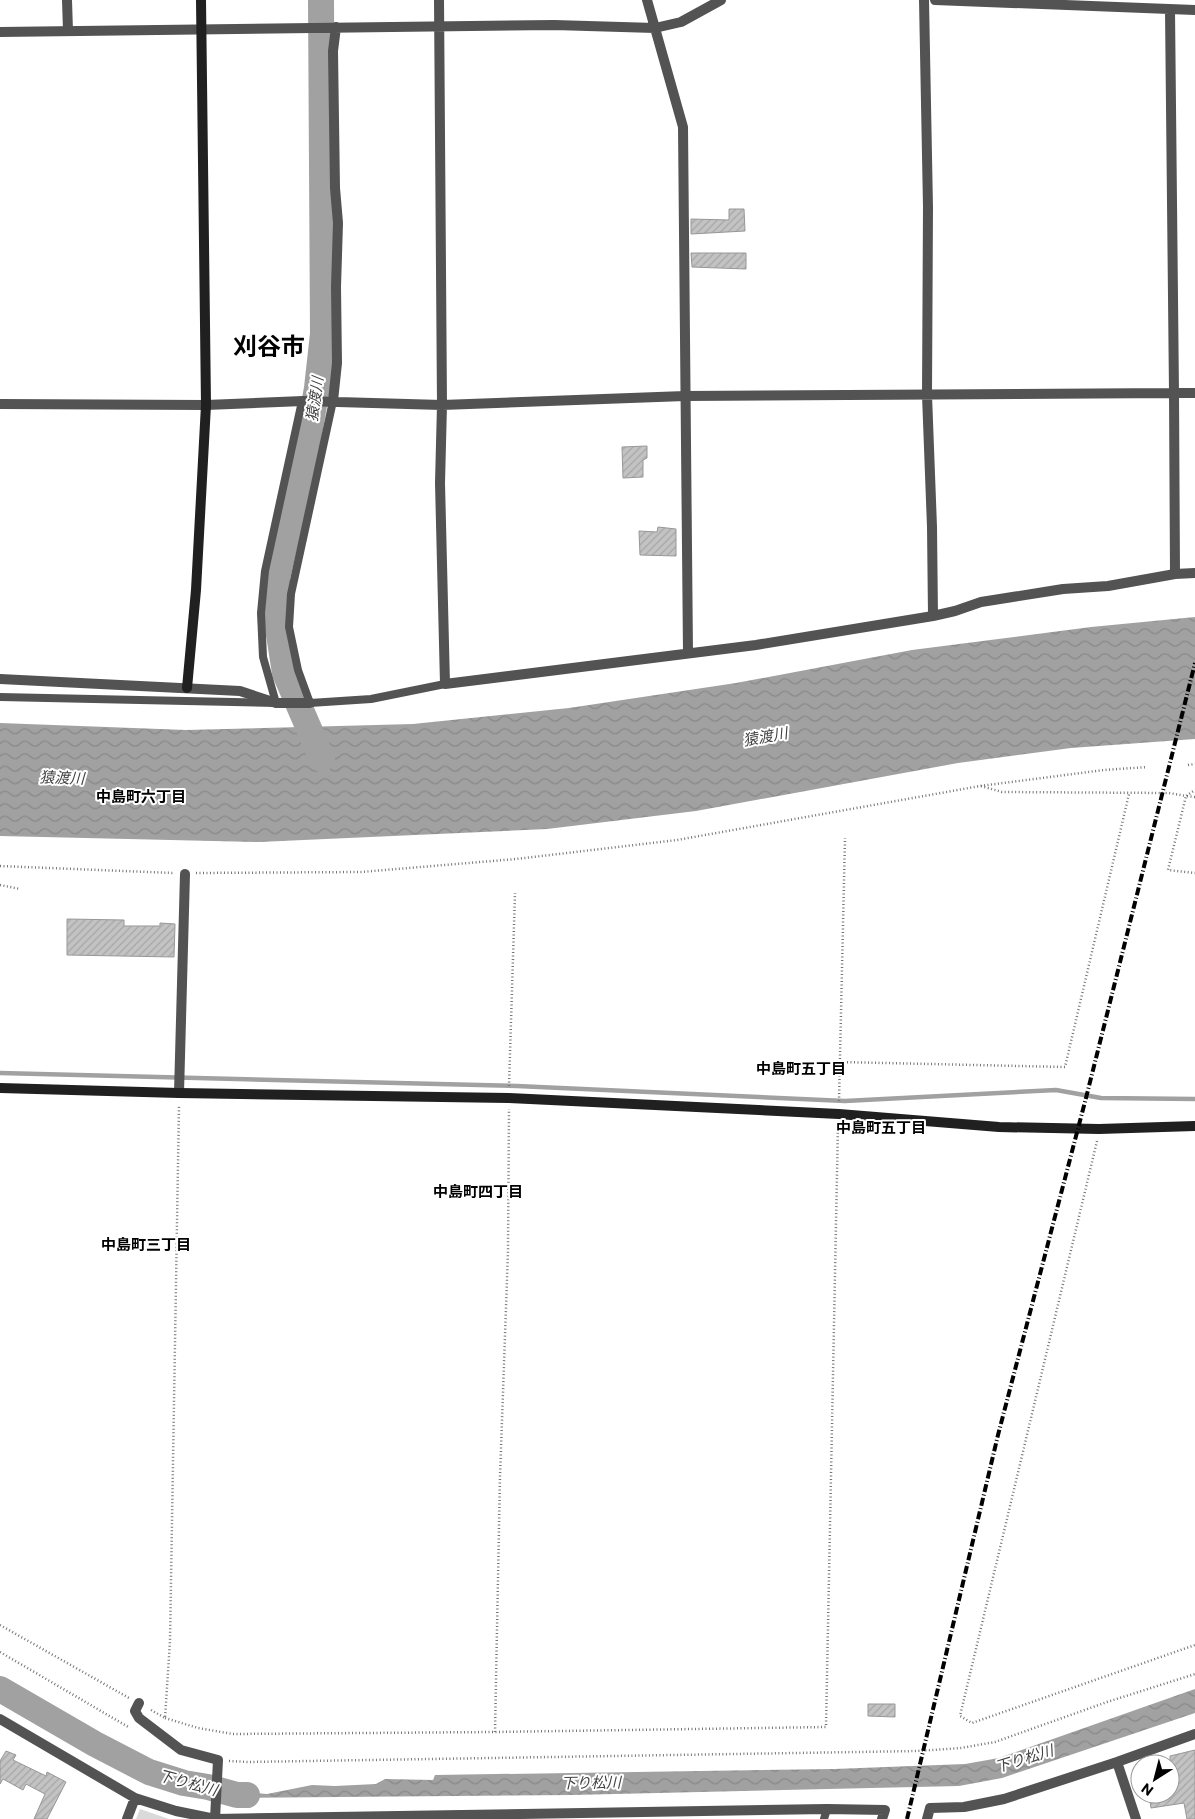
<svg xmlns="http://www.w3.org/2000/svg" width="1195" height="1819" font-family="Commissioner,'Noto Sans JP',sans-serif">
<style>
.park{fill:#dadada}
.water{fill:url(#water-waves)}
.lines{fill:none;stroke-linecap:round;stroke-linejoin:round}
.stream{stroke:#a1a1a1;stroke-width:4.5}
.river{stroke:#a1a1a1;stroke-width:26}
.building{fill:url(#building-hatch);stroke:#979797}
.path{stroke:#757575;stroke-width:2.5;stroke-dasharray:1 2.5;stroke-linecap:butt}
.lane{stroke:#535353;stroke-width:8}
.street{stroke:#535353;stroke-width:10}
.secondary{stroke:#202020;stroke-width:10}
.rail{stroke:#000;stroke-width:4;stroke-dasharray:8 2.5 1 2.5;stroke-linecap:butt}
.labels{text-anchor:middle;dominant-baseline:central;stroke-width:4;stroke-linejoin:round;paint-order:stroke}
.water-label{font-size:15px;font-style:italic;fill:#424242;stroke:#fff}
.neighbourhood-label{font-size:15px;font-weight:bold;fill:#000;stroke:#fff}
.town-label{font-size:24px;font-weight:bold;fill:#000;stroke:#fff}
</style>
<defs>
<pattern id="water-waves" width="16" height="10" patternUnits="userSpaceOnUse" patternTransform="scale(1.25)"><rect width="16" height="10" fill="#a1a1a1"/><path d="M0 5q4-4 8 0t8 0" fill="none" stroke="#898989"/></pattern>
<pattern id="building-hatch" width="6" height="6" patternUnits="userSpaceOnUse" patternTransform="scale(1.25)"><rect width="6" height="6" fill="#c3c3c3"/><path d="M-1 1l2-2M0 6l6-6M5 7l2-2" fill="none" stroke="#a6a6a6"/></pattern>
</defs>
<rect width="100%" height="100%" fill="#fff"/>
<path class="park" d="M140,1809L169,1819H136Z"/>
<path class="water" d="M1195,617V739L1071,748L958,763L696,811L547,829L259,842L0,836V723L186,730L413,724L569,708L736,683L912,650L1091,627Z
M1195,1689V1713L1002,1778L959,1786L572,1795L220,1798L221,1782L239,1792L267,1794L312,1785L335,1786L376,1784L385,1779L433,1780L435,1775L834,1769L965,1764L999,1758Z"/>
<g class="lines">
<path class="stream" d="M0,1073L517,1086L845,1101L1056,1090L1101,1098L1195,1099"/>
<path class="river" d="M321,0L323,334L317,388L303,468L277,578L278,628L285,673L322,759
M0,1689L95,1744L149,1772L184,1783L208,1787L237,1795H247"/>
</g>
<path class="building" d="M729,209H744L745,231L691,234V219L729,220Z
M691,253H746V269L692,267Z
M647,446V458L643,460V477L623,478L622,447Z
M658,527L676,529V556L640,555L639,531L657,532Z
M67,919L124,920V926H160V923L175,924L174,957L67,955Z
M868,1704H895V1717L868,1716Z
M1195,1750V1819H1187L1184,1803L1151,1808L1149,1794H1170V1756Z
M6,1751L16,1755L13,1760L46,1776L47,1772L66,1782L47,1819H34L45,1794L26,1784L23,1790L3,1779L0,1784V1761Z"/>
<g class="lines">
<path class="path" d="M1188,765L1195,764
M981,786L1002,792L1169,793L1186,796L1195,790
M1195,797L1186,796L1168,870L1195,873
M0,866L173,873
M196,873L361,872L516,859L677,840L980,786L1104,770L1147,767
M0,885L20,889
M840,1062L1065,1067L1129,794
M509,1086L515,893
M839,1101L845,838
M1097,1141L960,1716L972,1723L1195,1645
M0,1625L129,1698
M0,1652L130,1728
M151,1710L165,1718L170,1641L179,1105
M165,1718L198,1728L233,1734L495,1732L826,1727L838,1124
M495,1732L500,1477L508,1251L509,1109
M229,1761L248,1762L917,1751L961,1748L995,1742L1107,1702L1195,1674"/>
<path class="lane" d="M333,401L291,594L289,627L298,670L310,703L371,699L445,684
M0,697L276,703L263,657L261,613L265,571L302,401
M824,1819L827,1809"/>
<path class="street" d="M67,0L68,31
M439,0L442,405L440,483L445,684L756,645L933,616L955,611L981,602L1063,589L1108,586L1175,574L1174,393H1195
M647,0L683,127L688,653
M924,0L928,207L927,395L932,527L933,616
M935,0L1195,10
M0,32L554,25L655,28L681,22L721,0
M333,401L337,363L336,287L338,223L335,188L333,51L336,27
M0,404L206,405L303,401L442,405L685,396L1174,393L1170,10
M1175,574L1195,573
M0,679L240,691L276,703H310
M179,1093L185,874
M139,1703L135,1711L139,1718L181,1750L218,1760L215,1819
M0,1719L135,1798L176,1811L215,1819L827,1809L885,1810L882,1819
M1117,1762L1136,1819
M127,1819L135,1798
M927,1819L930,1808L964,1807L1004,1799L1117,1762L1195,1734"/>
<path class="secondary" d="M187,688L196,590L206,405L201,0
M0,1088L179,1093L509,1098L839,1114L999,1127L1099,1129L1195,1126"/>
<path class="rail" d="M907,1819L998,1435L1087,1094L1195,663"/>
</g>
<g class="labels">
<g class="water-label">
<text transform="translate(314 399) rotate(-82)">猿渡川</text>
<text transform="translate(765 736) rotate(-10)">猿渡川</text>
<text transform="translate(62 777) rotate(2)">猿渡川</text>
<text transform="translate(1024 1758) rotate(-17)">下り松川</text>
<text transform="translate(188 1782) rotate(15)">下り松川</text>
<text transform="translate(591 1782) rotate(-1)">下り松川</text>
</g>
<g class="neighbourhood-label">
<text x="141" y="796">中島町六丁目</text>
<text x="801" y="1068">中島町五丁目</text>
<text x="881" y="1127">中島町五丁目</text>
<text x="478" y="1191">中島町四丁目</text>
<text x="146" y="1244">中島町三丁目</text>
</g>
<g class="town-label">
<text x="269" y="345">刈谷市</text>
</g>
</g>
<g transform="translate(1155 1779) rotate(216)"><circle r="24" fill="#ffffff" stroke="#999999"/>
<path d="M0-4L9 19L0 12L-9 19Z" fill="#000000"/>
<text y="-8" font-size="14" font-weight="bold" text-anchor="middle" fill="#000000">N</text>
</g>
</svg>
